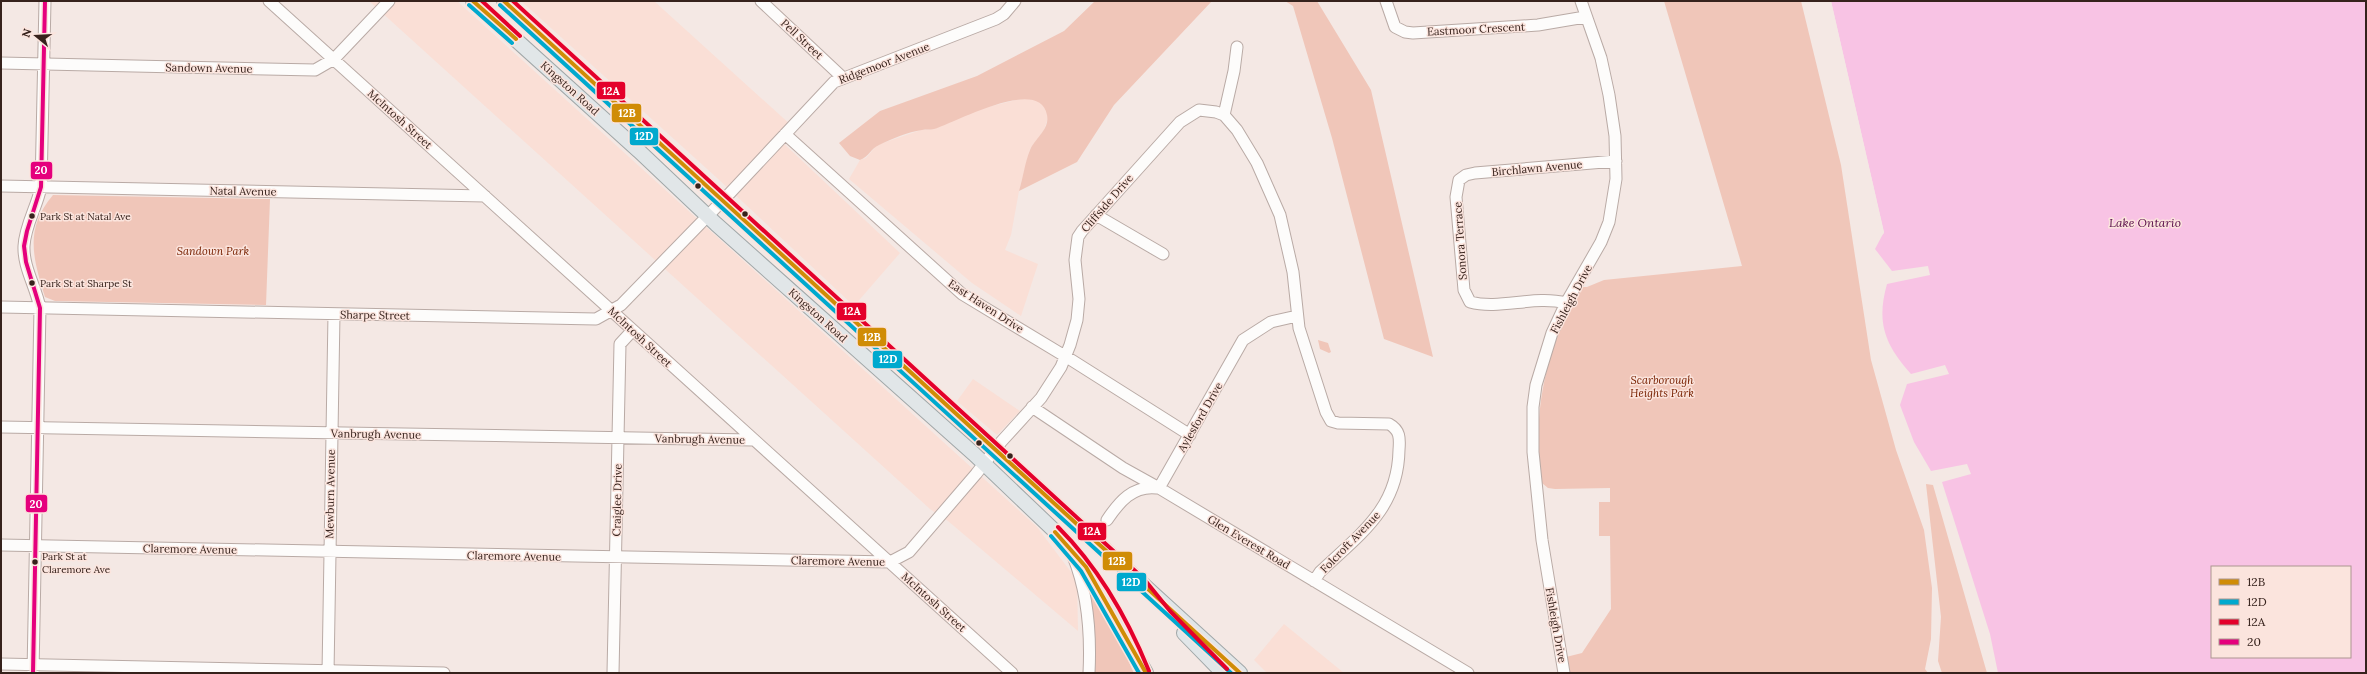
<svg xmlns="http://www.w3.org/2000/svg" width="2367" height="674" font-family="Lora,serif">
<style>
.built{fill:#fadfd6}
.green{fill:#f0c6b9}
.water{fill:#f8c3e4;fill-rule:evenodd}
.pier{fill:#f4e8e4}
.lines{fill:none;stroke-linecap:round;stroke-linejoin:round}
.minor-casing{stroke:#b9aaa5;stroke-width:13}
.major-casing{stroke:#a0a7a8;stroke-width:16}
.minor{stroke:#fdfcfb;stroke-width:11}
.major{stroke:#e1e6e8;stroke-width:14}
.bus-1-casing{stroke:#fbe4dd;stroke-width:7}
.bus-2-casing{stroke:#fbe4dd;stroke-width:7}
.bus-3-casing{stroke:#fbe4dd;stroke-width:7}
.bus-4-casing{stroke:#fbe4dd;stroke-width:7}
.bus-1{stroke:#d08c06;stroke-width:4}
.bus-2{stroke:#00a9ce;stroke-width:4}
.bus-3{stroke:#e4002b;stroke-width:4}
.bus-4{stroke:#e5007d;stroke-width:4}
.bus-dot{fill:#36221c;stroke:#fbe4dd;stroke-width:1.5}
.labels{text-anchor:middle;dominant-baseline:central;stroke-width:3;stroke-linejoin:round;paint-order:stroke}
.bus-label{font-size:10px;fill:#36221c;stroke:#fbe4dd;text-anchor:start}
.street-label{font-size:11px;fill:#36221c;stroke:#fbe4dd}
.park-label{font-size:11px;font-style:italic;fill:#782100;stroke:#fbe4dd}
.water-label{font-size:12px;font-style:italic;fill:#590c49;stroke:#fbe4dd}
.line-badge{stroke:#fbe4dd;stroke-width:1.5}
.badge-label{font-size:11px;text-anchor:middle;font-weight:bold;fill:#fff}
</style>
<rect width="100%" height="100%" fill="#f4e8e4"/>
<path class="built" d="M369,1H457L1037,527L1077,580L1078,631L948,521L930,509Z
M521,1H654L792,126L780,140L900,253L854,306L716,177Z
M1024,98L1039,101L1046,109L1048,118L1044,130L1030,149L1019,191L1011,235L1005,250L1038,264L1021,316L972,283L849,179L860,160L866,158L877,145L921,130L933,129L980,109Z
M973,379L1020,411L997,435L957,401Z
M1284,624L1344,673H1267L1254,660Z"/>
<path class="green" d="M1095,1H1212L1114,105L1077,162L1019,191C1023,178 1025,162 1030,150C1035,138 1050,129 1047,115C1040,75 954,123 934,129C930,130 926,129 922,130C908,132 891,139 879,145C871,148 869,157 860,160L850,156L839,143L880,111L977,76L1064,31Z
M1285,1H1317L1371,90L1433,357L1384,339L1332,138L1293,6Z
M1664,1H1801L1841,165L1871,360L1896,450L1924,530L1932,588L1931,639L1925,669L1928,673H1569L1566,657L1582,653L1611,609L1610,536H1599V502H1610V488L1555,489L1548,488L1542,483C1531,413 1546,348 1581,287H1587L1604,280L1742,266Z
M53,195L270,199L266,305L55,301L45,297C33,258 24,229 53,195Z
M1318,340L1328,343L1331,352L1329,353L1320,349Z
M1926,484L1933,485L1987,673H1942L1938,661L1941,617Z
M1092,595C1103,599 1128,659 1134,673H1093L1090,596Z"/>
<path class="water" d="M1831,1H2366V673H1998L1990,634L1942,482L1971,474L1967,464L1931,471L1914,442L1900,405L1907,384L1949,374L1945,365L1911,374C1885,345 1876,323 1887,284L1930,275L1928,266L1892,271L1875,249L1884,232ZM2212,567H2350V657H2212Z"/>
<path class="pier" d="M1829,1H1831L1884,233L1877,241L1882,232Z"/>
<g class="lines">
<g class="minor-casing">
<path id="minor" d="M269,1L1012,673
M761,1L842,77
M1386,1L1395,27L1405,32L1413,33L1538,25L1585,17
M1,63L315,70L334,59L389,1
M1224,115L1234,71L1237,47
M785,134L962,294L1073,361L1190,435
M1,186L485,196
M1096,215L1163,254
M1566,303C1534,295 1500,310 1470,302L1464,290L1456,197L1459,180L1466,175L1475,173L1616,161
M1,307L596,319L621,305L730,193L834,82L996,19L1004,14L1015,1
M1032,407L1123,468L1159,488L1468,673
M1,427L752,440
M1159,488L1243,340L1271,322L1297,316
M1107,520C1119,502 1133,485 1157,488
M1,545L890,562L909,552L976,474L1001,442L1041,398L1061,367L1070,345L1077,320L1079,299L1075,260L1078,237L1082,231L1180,122L1199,110L1216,112L1224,115L1237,130L1257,163L1280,215L1293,272L1299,328L1326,412L1331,421L1338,423L1389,424C1400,430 1400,438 1399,450C1398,509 1360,534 1320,572L1314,581
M1073,556C1088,593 1091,633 1089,673
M1,664L444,673
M33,673L40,308C36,287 23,267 24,246C25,225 37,207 41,187L45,1
M328,673L334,314
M613,673L620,344L632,331
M1564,673L1542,540L1533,452V407L1536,385L1552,333L1566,303L1601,242L1609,222L1616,179L1615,136L1609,95L1601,58L1581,1"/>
</g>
<g class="major-casing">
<path id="major" d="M473,1L639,151L716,224L974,454L1062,538L1086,567L1146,673
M504,1C749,225 995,449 1240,673
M1184,633L1223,673"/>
</g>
<use href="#minor" class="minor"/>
<use href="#major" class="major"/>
<g class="bus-1-casing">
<path id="bus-1" d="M473,1L516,39
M504,1L1240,673
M1055,532L1086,567L1146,673"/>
</g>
<g class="bus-2-casing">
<path id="bus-2" d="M469,5L512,43
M500,5L1231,673
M1051,536L1081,571L1139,673"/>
</g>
<g class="bus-3-casing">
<path id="bus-3" d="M482,1L520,36
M513,1L1144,579L1170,611L1227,669
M1058,527C1099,568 1127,617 1149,671"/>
</g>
<g class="bus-4-casing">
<path id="bus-4" d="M33,673L40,308L26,262L24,246L27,231L41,187L45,1"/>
</g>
<use href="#bus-1" class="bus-1"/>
<use href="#bus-2" class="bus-2"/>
<use href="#bus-3" class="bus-3"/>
<use href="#bus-4" class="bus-4"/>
</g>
<g class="bus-dot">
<circle cx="698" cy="186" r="3.5"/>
<circle cx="745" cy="214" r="3.5"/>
<circle cx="32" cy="216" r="3.5"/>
<circle cx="32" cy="283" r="3.5"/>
<circle cx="979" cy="443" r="3.5"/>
<circle cx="1010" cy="456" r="3.5"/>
<circle cx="35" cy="562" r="3.5"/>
</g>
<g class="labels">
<g class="bus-label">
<text x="40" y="216">Park St at Natal Ave</text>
<text x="40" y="283">Park St at Sharpe St</text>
<text x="42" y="556">Park St at<tspan x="42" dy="13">Claremore Ave</tspan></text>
</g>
<g class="street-label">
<text transform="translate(1476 29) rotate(-3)">Eastmoor Crescent</text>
<text transform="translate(802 39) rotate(43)">Pell Street</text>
<text transform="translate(884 63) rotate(-21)">Ridgemoor Avenue</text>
<text transform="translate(209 68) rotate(1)">Sandown Avenue</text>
<text transform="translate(570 88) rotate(42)">Kingston Road</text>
<text transform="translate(400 119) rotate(42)">McIntosh Street</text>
<text transform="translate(1537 168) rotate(-5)">Birchlawn Avenue</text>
<text transform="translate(243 191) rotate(1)">Natal Avenue</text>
<text transform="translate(1107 203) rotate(-49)">Cliffside Drive</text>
<text transform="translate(1460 241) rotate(-94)">Sonora Terrace</text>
<text transform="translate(1571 299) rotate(-62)">Fishleigh Drive</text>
<text transform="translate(986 306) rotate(33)">East Haven Drive</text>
<text transform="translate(375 315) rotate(1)">Sharpe Street</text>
<text transform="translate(818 315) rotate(42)">Kingston Road</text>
<text transform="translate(640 337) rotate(43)">McIntosh Street</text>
<text transform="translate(1200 417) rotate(-60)">Aylesford Drive</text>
<text transform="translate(376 434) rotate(1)">Vanbrugh Avenue</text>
<text transform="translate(700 439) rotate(1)">Vanbrugh Avenue</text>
<text transform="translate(330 494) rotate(-89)">Mewburn Avenue</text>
<text transform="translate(617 500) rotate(-89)">Craiglee Drive</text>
<text transform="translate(1249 542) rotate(31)">Glen Everest Road</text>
<text transform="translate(1350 542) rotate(-46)">Folcroft Avenue</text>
<text transform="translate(190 549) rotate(1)">Claremore Avenue</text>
<text transform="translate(514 556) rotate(1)">Claremore Avenue</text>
<text transform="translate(838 561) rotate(1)">Claremore Avenue</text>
<text transform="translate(934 602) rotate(42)">McIntosh Street</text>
<text transform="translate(1556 625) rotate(80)">Fishleigh Drive</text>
</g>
<g class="park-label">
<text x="213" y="251">Sandown Park</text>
<text x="1662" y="380">Scarborough<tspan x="1662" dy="13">Heights Park</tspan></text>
</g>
<g class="water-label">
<text x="2145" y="222">Lake Ontario</text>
</g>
</g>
<g class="line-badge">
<rect x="596" y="81" width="30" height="19" rx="4" fill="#e4002b"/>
<rect x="611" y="103" width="31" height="20" rx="4" fill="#d08c06"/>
<rect x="629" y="127" width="30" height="19" rx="4" fill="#00a9ce"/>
<rect x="30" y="161" width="23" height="19" rx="4" fill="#e5007d"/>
<rect x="836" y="302" width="31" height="19" rx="4" fill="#e4002b"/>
<rect x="857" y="327" width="30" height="20" rx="4" fill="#d08c06"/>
<rect x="872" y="350" width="31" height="19" rx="4" fill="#00a9ce"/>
<rect x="25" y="494" width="23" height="19" rx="4" fill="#e5007d"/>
<rect x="1077" y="522" width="30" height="19" rx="4" fill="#e4002b"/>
<rect x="1102" y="551" width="31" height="20" rx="4" fill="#d08c06"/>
<rect x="1116" y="572" width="31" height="20" rx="4" fill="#00a9ce"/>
</g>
<g class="badge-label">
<text x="611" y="95">12A</text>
<text x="627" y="117">12B</text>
<text x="644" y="140">12D</text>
<text x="41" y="174">20</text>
<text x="852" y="315">12A</text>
<text x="872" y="341">12B</text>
<text x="888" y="363">12D</text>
<text x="36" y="508">20</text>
<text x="1092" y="535">12A</text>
<text x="1117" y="565">12B</text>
<text x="1131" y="586">12D</text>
</g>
<rect width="2367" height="674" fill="none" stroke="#36221c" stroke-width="4"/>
<rect x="2211" y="566" width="140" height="92" fill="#fbe4dd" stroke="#ac9690"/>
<rect x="2219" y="579" width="20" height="6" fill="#d08c06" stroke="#ac9690"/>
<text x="2247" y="586" font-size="12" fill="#36221c">12B</text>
<rect x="2219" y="599" width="20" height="6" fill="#00a9ce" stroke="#ac9690"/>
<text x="2247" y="606" font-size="12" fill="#36221c">12D</text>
<rect x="2219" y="619" width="20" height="6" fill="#e4002b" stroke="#ac9690"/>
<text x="2247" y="626" font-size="12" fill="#36221c">12A</text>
<rect x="2219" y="639" width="20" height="6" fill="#e5007d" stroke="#ac9690"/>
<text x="2247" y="646" font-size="12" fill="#36221c">20</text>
<g transform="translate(36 36) rotate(288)" stroke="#fbe4dd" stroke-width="3" paint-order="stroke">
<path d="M0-3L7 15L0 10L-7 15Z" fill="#36221c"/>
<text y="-6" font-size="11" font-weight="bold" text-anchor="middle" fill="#36221c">N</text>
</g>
</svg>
